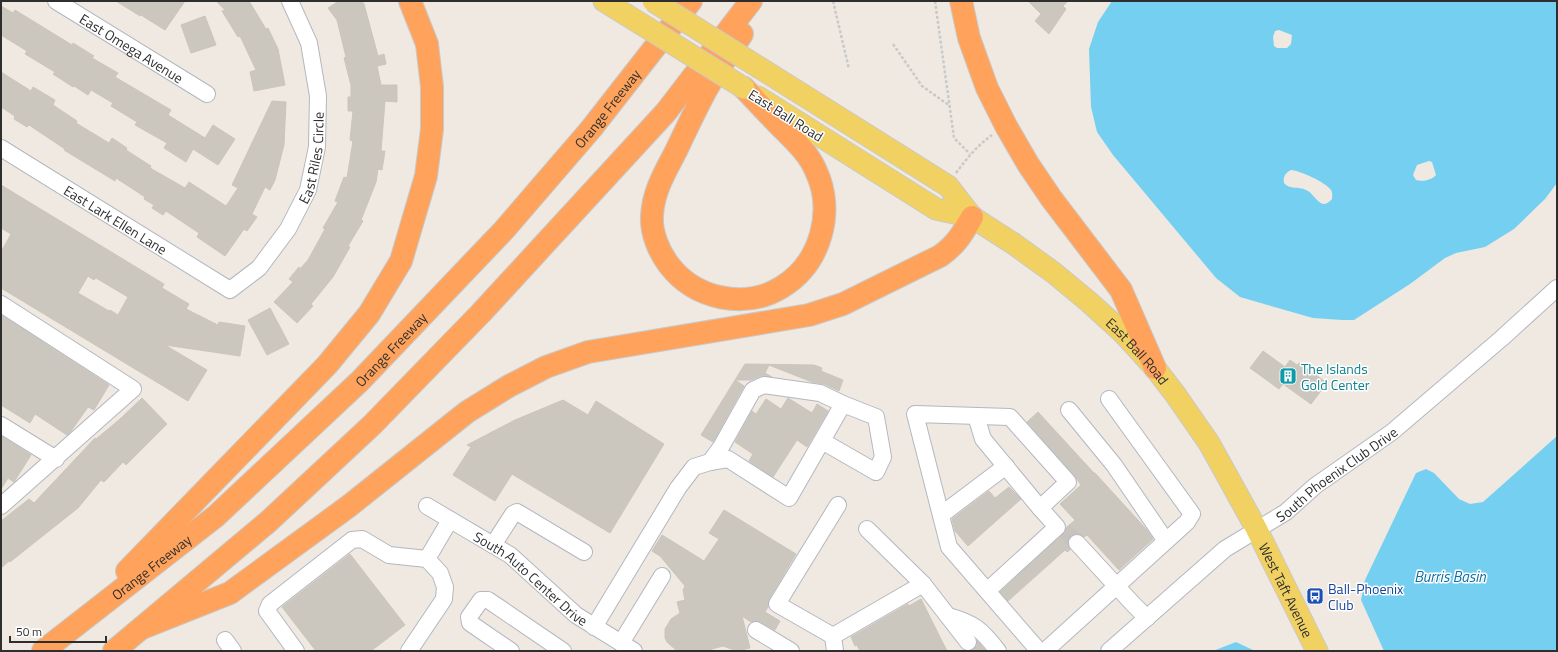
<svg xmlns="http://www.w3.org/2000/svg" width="1558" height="652" font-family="'Titillium Web',sans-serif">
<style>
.water{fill:#75cff0;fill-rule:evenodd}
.building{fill:#cbc7bf;stroke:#cbc5ba;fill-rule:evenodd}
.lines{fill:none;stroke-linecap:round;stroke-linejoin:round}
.minor-tunnel{stroke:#c8c4bd;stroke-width:16;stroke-dasharray:16 8;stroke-linecap:butt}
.minor-casing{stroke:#b4b7c1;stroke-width:18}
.major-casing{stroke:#c9c9c9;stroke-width:23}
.highway-casing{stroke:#c9c9c9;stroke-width:24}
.path{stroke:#c9c9c9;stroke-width:2.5;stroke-dasharray:3 2;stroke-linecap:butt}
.minor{stroke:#fff;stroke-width:16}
.major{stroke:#f2d163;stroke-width:21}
.highway{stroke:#ffa35c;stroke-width:22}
.major-bridge-casing{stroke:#c9c9c9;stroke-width:23;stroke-linecap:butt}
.major-bridge{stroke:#f2d163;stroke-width:21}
.labels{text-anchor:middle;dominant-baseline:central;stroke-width:3;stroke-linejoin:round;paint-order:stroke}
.street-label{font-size:14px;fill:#2e2e2e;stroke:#fff}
.culture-label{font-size:14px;fill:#0d838f;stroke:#fff;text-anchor:start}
.transit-label{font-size:14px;fill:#164399;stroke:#fff;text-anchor:start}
.water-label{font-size:15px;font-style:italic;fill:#0d6fa3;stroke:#fff}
</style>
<rect width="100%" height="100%" fill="#efe9e1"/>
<path class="water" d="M1112,1H1557V183L1545,199L1514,229L1485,247L1456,253L1445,258L1410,284L1354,320H1342L1313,318L1240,297L1216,278L1113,155L1097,132L1091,107L1089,49L1098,22ZM1279,30L1292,35L1291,44L1287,48H1277L1274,46L1273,37L1275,31ZM1429,161L1432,162L1436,175C1432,180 1422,182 1416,180L1413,175L1417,165ZM1291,170C1301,171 1325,182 1331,190C1333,193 1332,196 1332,199C1320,213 1315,193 1306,190C1298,186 1290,190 1284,183C1283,177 1285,173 1291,170Z
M1557,436V651H1384L1361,600L1365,580L1416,473L1426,469L1434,473L1459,499L1470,504L1483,502Z
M1236,642L1255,651H1213Z"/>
<path class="building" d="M116,1H185L165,30L141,15L140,16Z
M216,1H249L266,29L268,28L278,49L285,85L254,91L250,72L256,70L240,36L238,37L222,11L225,10Z
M339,1H362L364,4L378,56L384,54L386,64L377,66L381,85H397V102L385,101L381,151H385L382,170L378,169L376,182L361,220L363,221L348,246L350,247L333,277L311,304L313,306L297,323L274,302L293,282L289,279L299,267L300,269L308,260L325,229L323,228L338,202L335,201L344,177L347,178L353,141L350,140L353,111H348V97H351V85L344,58L346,57L337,20L328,8Z
M1028,1H1068L1063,6L1066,9L1049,34L1035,21L1041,14Z
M1,6L13,13L15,10L72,45L73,43L94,56L92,58L118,73L115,77L171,110L168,115L205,138L213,125L235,139L218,165L193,149L186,162L164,148L167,143L135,125L137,122L111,106L113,103L91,90L88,95L74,86L73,87L53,74L55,72L25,54L27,51L1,35Z
M205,16L216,45L191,53L181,25Z
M1,72L31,91L33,87L55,100L53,105L77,121L76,123L109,143L112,138L127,148L126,150L151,166L150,168L185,188L189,182L226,206L238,188L232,185L272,101L286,102L284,145L275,180L270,190L265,187L252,214L257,217L247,231L244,229L225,256L197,237L199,233L166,211L163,215L152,208L154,205L144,199L145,197L116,178L115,181L64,150L65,149L29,125L27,127L14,119L15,116L1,107Z
M1,185L164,284L162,288L189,304L186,309L218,325L219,322L245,326L240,356L165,345L207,370L188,401L1,288V252L11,234L1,228ZM88,276L94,280L96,278L128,297L118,315L110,310L109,311L78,293Z
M270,308L289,344L267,355L248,320Z
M1,315L109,385L94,410L88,407L71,431L67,435L35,414L30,423L1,405Z
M1263,351L1285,367L1290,360L1297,365L1299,363L1327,383L1311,404L1283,384L1279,389L1250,368Z
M745,364L814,365L822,368L821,371L843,380L839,391L824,384L812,382L769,365L765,373L772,377L760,376L751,380H735L744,386L713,442L701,435Z
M142,398L167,424L126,465L123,462L104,482L101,480L78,508L10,562L9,561L1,568V521L29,499L34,503L95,438L96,439L120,419Z
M788,398L812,413L817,404L828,411L807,447L797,440L773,477L749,461L753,454L735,442L752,411L756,414L766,399L781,409Z
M563,400L588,415L596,401L664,444L610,533L512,474L495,501L453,475L471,447L467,445L515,420Z
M1038,412L1094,473H1095L1147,530L1153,539L1119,570L1087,535L1084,537L1079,534H1075L1070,536L1068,541V545L1070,550L1067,552L1065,550L1008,601L1000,592L1063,534L1066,528L1075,520L1060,504L1081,485L1075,476L1027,422Z
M1,436L31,455L14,482L8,478L1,489Z
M1009,487L1021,499L968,546L955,531L952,519L989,491L995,498Z
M724,510L796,554L769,599L768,607L765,612L780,621L775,630L761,622L757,621L751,622L742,616L750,648L737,651L723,646L705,651H677L667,642L665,638V629L671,619L680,613L677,602L685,600L683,590L685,586L660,556L652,551L662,535L704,561L719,539L709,533Z
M350,554L405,625L371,651H316L282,607Z
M921,599L947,651H860L857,645L855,646L851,637L908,604L909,606Z
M977,641L980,644L986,651H970L977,646Z"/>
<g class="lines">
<path class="minor-tunnel" d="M1064,530L1077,543"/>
<g class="minor-casing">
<g id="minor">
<path id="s1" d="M56,1L207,94"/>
<path id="s2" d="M1,148L230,290L259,268L288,229L308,190L317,147L318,96L309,43L290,1"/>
<path d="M1,304L133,389L1,506"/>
<path d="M1069,410L1114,465L1166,541"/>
<path d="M976,416L983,439L1040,508"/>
<path d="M1,425L56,459"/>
<path d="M710,462L721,447L753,390L764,385L820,393L843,404"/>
<path id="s3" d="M427,506L510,555L576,615L634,651"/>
<path d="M941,515L1006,466"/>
<path d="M1077,543L1133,604L1147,618"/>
<path d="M493,545L513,514L517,512L584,552"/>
<path d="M427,559L450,520"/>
<path d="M923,584L968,642"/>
<path d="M987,591L1057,527L1040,508L1068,482L1010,417L915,414L949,547L1039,651"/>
<path d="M948,616C974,623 982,630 998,651"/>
<path d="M594,627L678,488L694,467L710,462L728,459L789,498L843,404L876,417L883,457L876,472L822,441"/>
<path d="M756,630L791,651"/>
<path d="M833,636L777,604L838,505"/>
<path d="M225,640L233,651"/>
<path d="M621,643L662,576"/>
<path d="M296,651L267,611L270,604L352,540L362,539L389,555L427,559L440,573L445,587L444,599L409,651"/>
<path d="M511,651L470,623L469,617L481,600H488L563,651"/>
<path d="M835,651L833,636L923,584L867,529"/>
<path d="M1045,651L1187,522L1192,514L1109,399"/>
<path id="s4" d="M1109,651L1225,549L1286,512L1315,486L1392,432L1502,338L1557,288"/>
</g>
</g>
<g class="major-casing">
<g id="major">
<path d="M604,1L625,14"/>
<path id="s5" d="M760,68L948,186L972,217L1014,244L1054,273L1089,302L1123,333L1155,368L1175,394L1209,443L1256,528L1317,651"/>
<path d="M758,97L936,209L972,217"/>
</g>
</g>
<g class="highway-casing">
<g id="highway">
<path d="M961,1L969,38L987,88L1006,126L1028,164L1051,198L1121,290L1155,368"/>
<path d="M742,34C730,53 716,72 705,92C695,111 685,132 676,151C665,172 653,192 652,216C651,233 659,252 669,265C695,299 745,310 782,287C821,263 835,211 816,171C809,154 796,142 783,129C770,116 757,102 744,88"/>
<path d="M127,571L327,365L369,314L401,261L426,176L432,129V87L427,44L410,1"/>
<path d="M142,628L230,593L349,506L467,412L509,386L546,367L588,352L809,315L843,304L940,256C956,245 963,233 972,217"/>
<path id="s6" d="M43,651L216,516L360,381L504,230L591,129L691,1"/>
<path d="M114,651L269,521L372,425L481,313L666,112L751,1"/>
</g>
</g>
<path class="path" d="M833,1L849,69
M935,1L954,138L970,154
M893,44L922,86L950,106
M956,173C967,158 977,146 992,135"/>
<use href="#minor" class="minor"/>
<use href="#major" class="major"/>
<use href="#highway" class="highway"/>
<g class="major-bridge-casing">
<path id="major-bridge" d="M653,1L760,68
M625,14L744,88"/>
</g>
<use href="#major-bridge" class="major-bridge"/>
</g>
<defs>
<g id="building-square" transform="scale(0.9)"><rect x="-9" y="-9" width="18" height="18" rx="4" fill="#0f9aa8" stroke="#fff"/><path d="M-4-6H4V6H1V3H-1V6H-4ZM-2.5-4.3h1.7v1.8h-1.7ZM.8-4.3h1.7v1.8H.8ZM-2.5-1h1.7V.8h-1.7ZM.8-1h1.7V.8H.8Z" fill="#fff"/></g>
<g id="bus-square" transform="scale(0.9)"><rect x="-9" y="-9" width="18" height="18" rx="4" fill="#1a4fb4" stroke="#fff"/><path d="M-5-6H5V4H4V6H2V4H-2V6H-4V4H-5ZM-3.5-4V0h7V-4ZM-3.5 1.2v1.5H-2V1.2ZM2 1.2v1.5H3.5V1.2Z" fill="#fff"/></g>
</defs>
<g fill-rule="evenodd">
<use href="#building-square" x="1288" y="376"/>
<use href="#bus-square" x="1315" y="596"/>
</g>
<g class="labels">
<g class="street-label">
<text stroke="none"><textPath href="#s1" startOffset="89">East Omega Avenue</textPath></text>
<text stroke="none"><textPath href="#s6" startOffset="785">Orange Freeway</textPath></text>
<text transform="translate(786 115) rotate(32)">East Ball Road</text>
<text stroke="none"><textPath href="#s2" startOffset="431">East Riles Circle</textPath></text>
<text stroke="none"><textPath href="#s2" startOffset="135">East Lark Ellen Lane</textPath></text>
<text stroke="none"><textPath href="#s6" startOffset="461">Orange Freeway</textPath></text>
<text stroke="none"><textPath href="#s5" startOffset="475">East Ball Road</textPath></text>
<text stroke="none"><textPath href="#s4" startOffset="289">South Phoenix Club Drive</textPath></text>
<text stroke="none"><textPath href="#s6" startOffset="137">Orange Freeway</textPath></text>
<text stroke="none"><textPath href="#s3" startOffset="127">South Auto Center Drive</textPath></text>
<text stroke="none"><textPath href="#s5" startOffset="758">West Taft Avenue</textPath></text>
</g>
<g class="culture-label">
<text x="1301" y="368">The Islands<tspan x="1301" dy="16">Gold Center</tspan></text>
</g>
<g class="transit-label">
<text x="1328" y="588">Ball-Phoenix<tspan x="1328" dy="16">Club</tspan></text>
</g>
<g class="water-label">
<text x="1450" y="576">Burris Basin</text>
</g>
</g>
<rect width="1558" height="652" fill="none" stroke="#2e2e2e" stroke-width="4"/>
<path d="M10 636v6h96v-6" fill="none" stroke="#2e2e2e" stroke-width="2"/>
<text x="16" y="636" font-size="12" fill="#2e2e2e" stroke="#ffffff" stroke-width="3" paint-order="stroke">50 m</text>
</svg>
